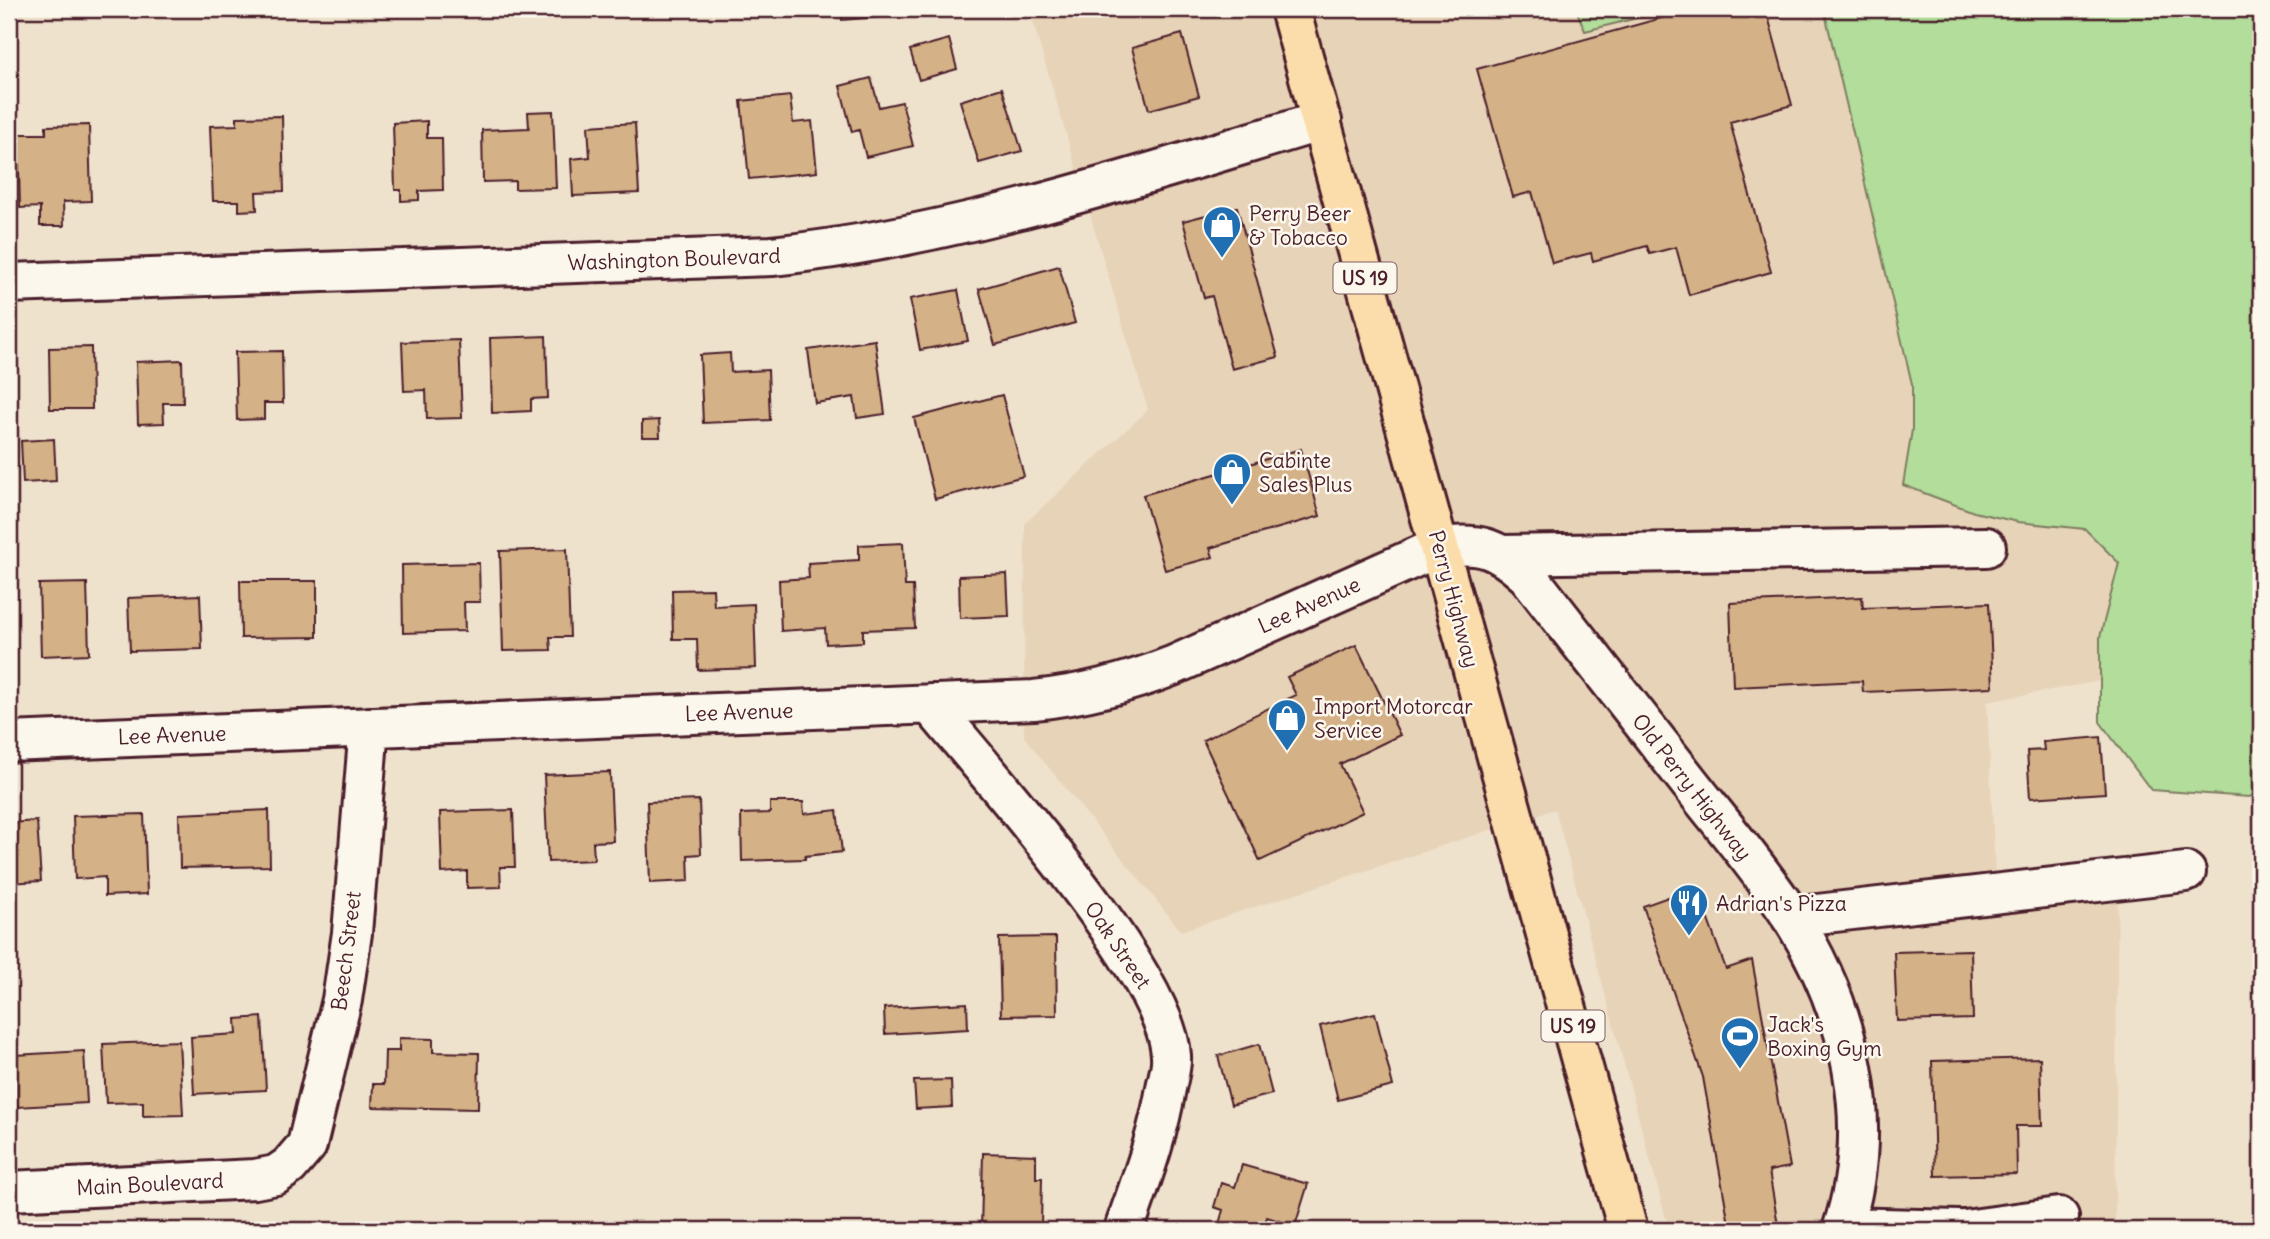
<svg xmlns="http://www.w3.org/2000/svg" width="2270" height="1239" font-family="Delius,sans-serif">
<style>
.built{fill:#e7d3b8}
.green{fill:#b2dd9a;stroke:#7e7e62;stroke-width:2}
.building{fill:#d4b186;stroke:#4a1f2b;stroke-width:2}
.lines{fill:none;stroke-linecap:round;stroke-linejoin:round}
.minor-casing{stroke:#4a1f2b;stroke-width:44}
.major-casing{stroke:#4a1f2b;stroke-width:44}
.minor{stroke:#fbf7ec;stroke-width:38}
.major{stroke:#fbddab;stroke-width:38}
.labels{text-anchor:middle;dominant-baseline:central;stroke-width:5;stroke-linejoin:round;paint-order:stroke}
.shield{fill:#fbf7ec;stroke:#7f6065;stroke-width:2}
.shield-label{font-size:19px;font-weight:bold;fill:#4a1f2b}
.poi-label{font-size:21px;fill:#4a1f2b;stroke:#fbf7ec;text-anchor:start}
.street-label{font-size:21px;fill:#4a1f2b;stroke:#fbf7ec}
</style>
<rect width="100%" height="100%" fill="#efe2cd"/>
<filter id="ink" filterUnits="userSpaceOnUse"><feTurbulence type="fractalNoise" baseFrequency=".0143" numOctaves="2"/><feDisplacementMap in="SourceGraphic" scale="14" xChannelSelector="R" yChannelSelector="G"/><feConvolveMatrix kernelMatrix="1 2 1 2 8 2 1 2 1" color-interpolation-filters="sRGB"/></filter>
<g filter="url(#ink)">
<path class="built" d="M1029,9H1576L1586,31L1673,9H1824L1912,384V430L1903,485L1974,512L2018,522L2085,529L2119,563L2100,637V681L1987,702L1995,874L2118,863L2115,1230H1669L1555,809L1181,931L1024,737L1025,523L1148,410Z"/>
<path class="green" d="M1576,9H1673L1585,31Z
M1824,9H2261V793L2249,797L2151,790L2100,722V637L2119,563L2085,529L2018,522L1974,512L1903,485L1912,430V384Z"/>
<path class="building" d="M841,9H878V17L842,20Z
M1694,9H1766L1792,105L1730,122L1771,272L1689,295L1676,247L1650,254L1647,246L1593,261L1591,253L1552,263L1532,192L1513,197L1477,69Z
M1182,34L1199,96L1149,110L1132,48Z
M949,39L957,69L919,80L910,50Z
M871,78L879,107L902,102L913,146L866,157L859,130L852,132L840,86Z
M1002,88L1022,151L979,163L960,101Z
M790,96L793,123L812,121L817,172L749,179L741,101Z
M553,111L556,188L515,189V181L483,182L482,130L529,128L528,112Z
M282,116L284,191L256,192L257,210L239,211V201H213L210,126L237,125V117Z
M427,121V138H442L443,190L419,191V200L401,201V190H395L393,123Z
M635,123L639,193L573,196L571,159L590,157L588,126Z
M89,125L91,201L63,202L64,226H40V207L20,208L18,134H46V126Z
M9,150L11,203H9Z
M1237,207L1278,357L1232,369L1212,296L1204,298L1183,221Z
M1059,266L1075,323L995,345L979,289Z
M958,290L968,341L920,350L910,299Z
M546,336L548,398L531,399V411L492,413L490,338Z
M459,340L462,418L427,419L426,390L404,391L402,342Z
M875,340L885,414L857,418L854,397L815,403L808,350Z
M91,347L92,409H50L49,348Z
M282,351L283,403H264V419L237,420L235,352Z
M730,353L731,372L768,370L770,420L703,423L700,355Z
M182,360L183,403H163L164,423L138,424L136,362Z
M1002,395L1024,476L935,499L914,418Z
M659,420L660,437H642V421Z
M54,439L56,481L23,483L21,441Z
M1301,449L1320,516L1210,548L1213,557L1165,570L1143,495Z
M903,543L905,586H913L915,628L863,630V642L826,644L825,628L781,631L779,580L809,578L808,563L859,560V545Z
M567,549L570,637H550L551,650L503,651L500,551Z
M479,563L480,602H464L465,631L403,633L402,565Z
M1007,574L1009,616L960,618L959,576Z
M240,581H317V637L241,638Z
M87,583L89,654L41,656L39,584Z
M713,589L714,606L754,604L756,668L698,670L697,639H673L672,590Z
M200,595L202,649L130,651L128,598Z
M1862,597L1863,608L1989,603L1993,687L1863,692L1862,681L1733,687L1730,603Z
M1356,645L1400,735L1340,764L1363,812L1260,861L1203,740L1296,695L1287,677Z
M2101,737L2105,793L2030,798L2027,751L2044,750L2043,742Z
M610,772L613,841L593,842L594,860L548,862L544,775Z
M699,800L701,854L688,855L689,881L650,883L647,802Z
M770,802H803L804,814L837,810L842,852L805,856V859L742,861L741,814L770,813Z
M269,810L270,866L180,868L179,814Z
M513,810L515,867H500L501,887L467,888V871L442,873L440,812Z
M144,814L147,894L105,896V877L75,879L73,816Z
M37,821L41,881L9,883V823Z
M1696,887L1726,969L1752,960L1790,1167L1769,1171L1778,1225L1730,1230L1703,1077L1643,906Z
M1056,937L1057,1015L1001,1016L999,938Z
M1971,950L1973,1019L1897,1021L1894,952Z
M967,1003L968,1029L885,1034L884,1008Z
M1375,1013L1393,1086L1338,1100L1320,1026Z
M262,1017L266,1090L194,1094L191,1037L237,1034L236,1019Z
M399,1038L433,1039V1052L479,1053L478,1109L372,1107L373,1084H384L385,1051H399Z
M179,1041L183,1115L143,1116V1102L106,1103L103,1044Z
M1259,1044L1272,1094L1231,1105L1218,1056Z
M84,1051L87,1103L17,1107L15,1055Z
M2040,1058L2042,1126H2016L2017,1174L1935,1176L1932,1061Z
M951,1080L952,1107L916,1109L914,1081Z
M983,1153L1036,1155V1178H1042L1041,1226H1032V1230H981Z
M1242,1165L1308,1184L1295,1226L1267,1217L1263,1230H1238L1219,1224L1223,1210L1214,1207L1221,1183L1235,1187Z"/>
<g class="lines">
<g class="minor-casing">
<path id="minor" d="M9,283L772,256C960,236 1141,175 1322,121
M1503,555L1986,547
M930,704C987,774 1168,974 1171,1056C1172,1066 1168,1078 1166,1088C1158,1137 1140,1183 1124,1230
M9,742L1034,700C1082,695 1126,684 1172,666L1439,547C1481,542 1496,547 1528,576C1580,643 1632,710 1685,777C1720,822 1759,867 1791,916C1850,1009 1878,1124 1842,1230
M1791,917L2186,872
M9,1191L255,1179L276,1175L289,1166L307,1145L342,1000L352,933L369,727
M1843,1227L1959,1230
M1965,1230L2059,1217"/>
</g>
<g class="major-casing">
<path id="major" d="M1290,9L1628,1230"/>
</g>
<use href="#minor" class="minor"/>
<use href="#major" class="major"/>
</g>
</g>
<defs>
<g id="shop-pin" transform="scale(2.0125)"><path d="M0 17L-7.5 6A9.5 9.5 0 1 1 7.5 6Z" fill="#1f6fb2" stroke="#fbf7ec"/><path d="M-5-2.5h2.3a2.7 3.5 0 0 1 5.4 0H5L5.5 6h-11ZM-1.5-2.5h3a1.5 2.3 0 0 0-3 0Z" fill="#fff"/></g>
<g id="restaurant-pin" transform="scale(2.0125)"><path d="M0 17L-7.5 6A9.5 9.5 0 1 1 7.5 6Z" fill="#1f6fb2" stroke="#fbf7ec"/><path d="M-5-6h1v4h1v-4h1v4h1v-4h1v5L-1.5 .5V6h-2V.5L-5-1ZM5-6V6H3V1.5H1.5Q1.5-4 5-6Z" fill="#fff"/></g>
<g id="stadium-pin" transform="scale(2.0125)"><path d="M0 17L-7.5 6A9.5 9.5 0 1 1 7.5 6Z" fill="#1f6fb2" stroke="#fbf7ec"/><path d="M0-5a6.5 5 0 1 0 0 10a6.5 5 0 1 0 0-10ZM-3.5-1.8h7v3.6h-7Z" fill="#fff"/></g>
</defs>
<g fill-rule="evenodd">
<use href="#shop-pin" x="1222" y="225"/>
<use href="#shop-pin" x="1232" y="472"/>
<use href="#shop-pin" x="1287" y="718"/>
<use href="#restaurant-pin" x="1689" y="903"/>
<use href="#stadium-pin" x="1740" y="1036"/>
</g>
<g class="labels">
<g class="shield">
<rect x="1333.5" y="262.5" width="63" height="31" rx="5"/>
<rect x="1541.5" y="1010.5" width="63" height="31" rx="5"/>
</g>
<g class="shield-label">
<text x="1365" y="278">US 19</text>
<text x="1573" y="1026">US 19</text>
</g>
<g class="poi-label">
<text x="1249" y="213">Perry Beer<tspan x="1249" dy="24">&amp; Tobacco</tspan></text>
<text x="1259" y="460">Cabinte<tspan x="1259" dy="24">Sales Plus</tspan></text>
<text x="1314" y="706">Import Motorcar<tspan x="1314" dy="24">Service</tspan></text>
<text x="1716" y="903">Adrian's Pizza</text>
<text x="1767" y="1024">Jack's<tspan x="1767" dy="24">Boxing Gym</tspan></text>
</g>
<g class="street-label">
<text transform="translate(674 259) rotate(-2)">Washington Boulevard</text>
<text transform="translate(1454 599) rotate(75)">Perry Highway</text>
<text transform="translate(1309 605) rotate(-24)">Lee Avenue</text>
<text transform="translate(739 712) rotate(-2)">Lee Avenue</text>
<text transform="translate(172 735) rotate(-2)">Lee Avenue</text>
<text transform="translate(1692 787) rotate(52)">Old Perry Highway</text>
<text transform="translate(1118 945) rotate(56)">Oak Street</text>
<text transform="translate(346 951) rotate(-83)">Beech Street</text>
<text transform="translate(150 1184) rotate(-3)">Main Boulevard</text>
</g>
</g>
<rect width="2270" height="1239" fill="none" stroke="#fbf7ec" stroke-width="35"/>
<rect x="18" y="18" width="2235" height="1204" fill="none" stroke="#4a1f2b" stroke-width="2.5" filter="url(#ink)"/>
</svg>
